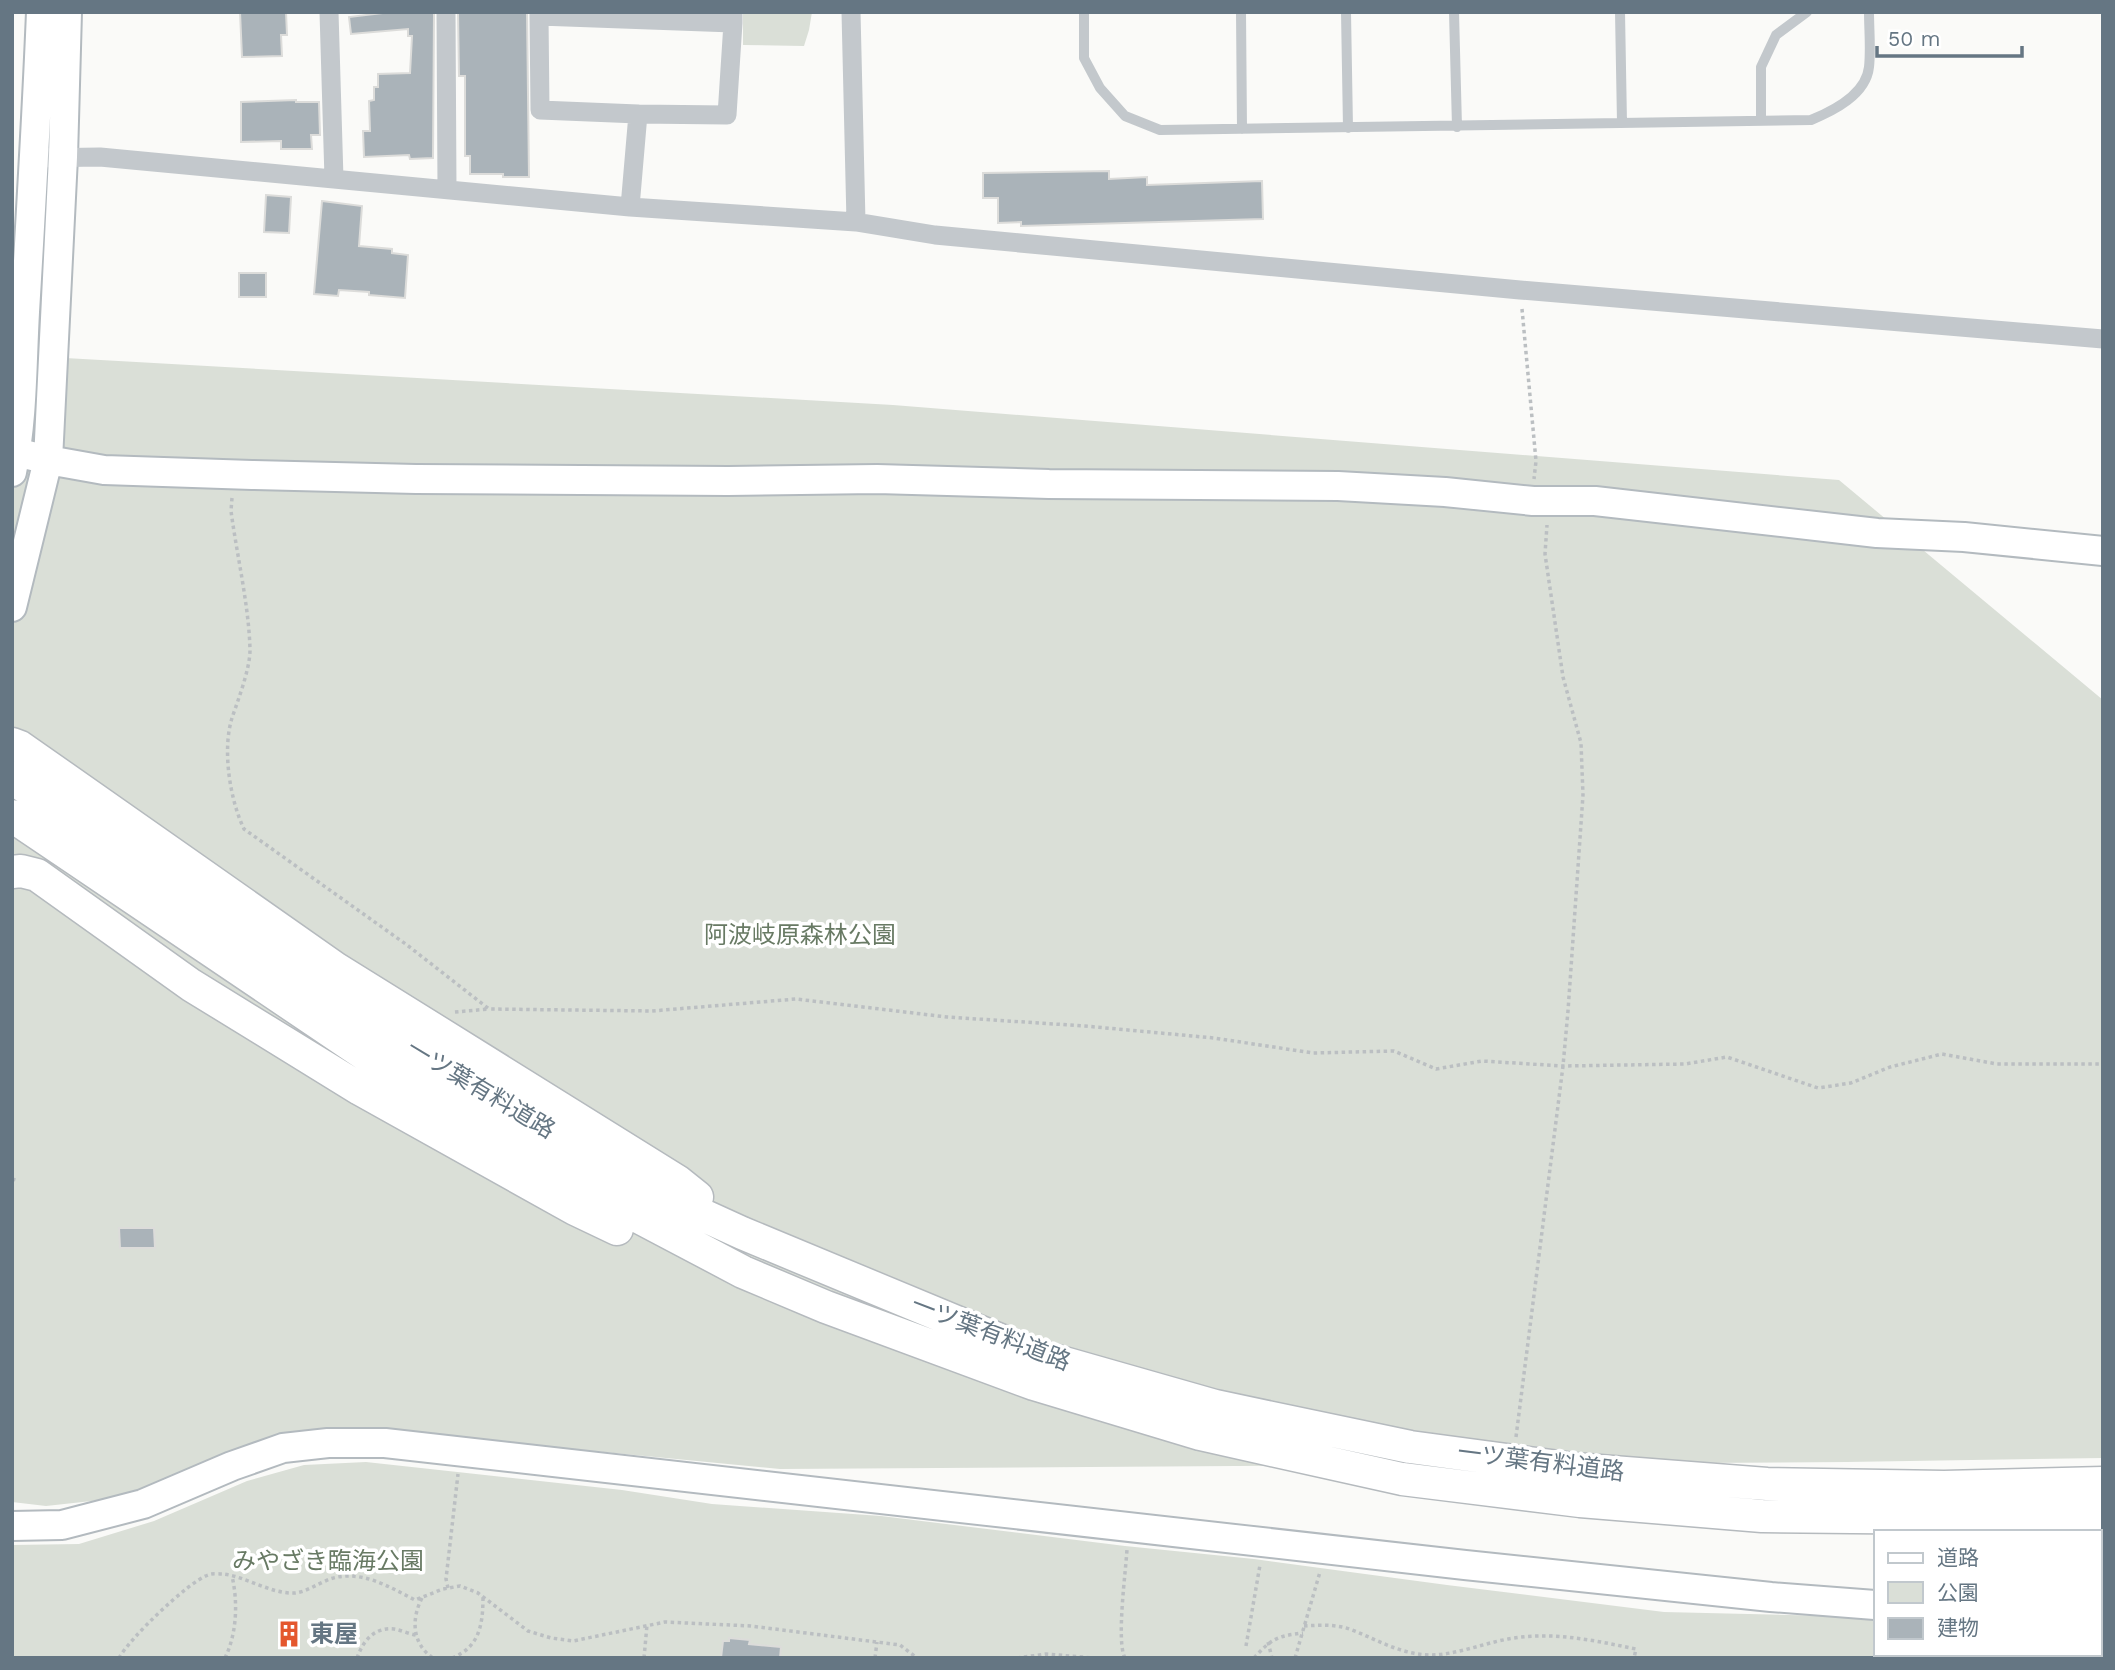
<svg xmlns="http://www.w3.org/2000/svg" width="2115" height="1670" font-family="'Work Sans','Noto Sans JP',sans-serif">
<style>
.green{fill:#dadfd7}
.building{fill:#aab3b9;stroke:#dcdcda;stroke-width:2}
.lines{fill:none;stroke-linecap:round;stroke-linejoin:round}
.secondary-casing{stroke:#b3babf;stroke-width:32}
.primary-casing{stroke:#b5babe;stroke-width:35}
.path{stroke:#bbbfc2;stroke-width:3.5;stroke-dasharray:3.5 3.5;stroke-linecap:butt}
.lane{stroke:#c3c8cc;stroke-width:10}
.street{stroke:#c3c8cc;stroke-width:19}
.secondary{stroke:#fff;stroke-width:28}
.primary{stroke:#fff;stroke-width:32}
.labels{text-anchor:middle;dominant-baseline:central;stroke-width:7;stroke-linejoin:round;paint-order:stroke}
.park-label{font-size:24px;fill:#687a64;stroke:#fff}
.street-label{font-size:24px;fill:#657683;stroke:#fff}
.poi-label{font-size:24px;font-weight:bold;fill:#657683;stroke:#fff;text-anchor:start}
</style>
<rect width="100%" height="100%" fill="#fafaf8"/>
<path class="green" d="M743,12H812L809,30L804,46L743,45Z
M12,355L893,405L1839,480L2103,700V1458L1847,1462L780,1469L500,1442L346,1429L137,1494L110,1499L46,1506L12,1502Z
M366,1462L622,1490L712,1504L881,1516L1125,1546L1254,1559L1447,1585L1664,1612L1875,1617V1654H2099V1618H2103V1658H12V1545L79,1544L154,1521L247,1481L304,1465Z"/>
<path class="building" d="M240,12H286L287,35H281L282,56L242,57Z
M391,12H434L433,158L410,159L409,155L364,157L363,131H370L369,101L374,100V87H378V74L410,73L412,36H408V29L351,34L349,17Z
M458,12H527L529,177H503V174H470V156H465V76H459Z
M296,100V102H319L320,135H311L312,149H281V141L241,142V102Z
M1109,171V179L1147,177V185L1262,181L1263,219L1021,226V222L998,223V198H983V173Z
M266,195L291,197L289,233L264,232Z
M322,201L362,206L359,246L392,249V253L408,255L405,298L369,295V292L339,290L338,296L314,294Z
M239,273H266V297H239Z
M119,1228H154L155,1248H120Z
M729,1638L750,1640L749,1644L781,1647L780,1658H721L723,1641H729Z"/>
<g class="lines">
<g class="secondary-casing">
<path id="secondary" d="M16,452L48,460L104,470L252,475L416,479L728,481L877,479L1049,484L1338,486L1445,492L1533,501H1595L1877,533L1964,537L2103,551
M12,472C23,420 22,365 25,312C31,212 37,112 41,12
M12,607L48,460L63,157L67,12
M12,1526L62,1525L143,1504L232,1466L283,1448L328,1443H385L1465,1565L1771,1597L1875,1605"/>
</g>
<g class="primary-casing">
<path id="primary" d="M12,744L20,747L335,968L677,1181L697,1197
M12,778L407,1045L641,1187L742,1233L1036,1355L1215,1406L1410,1447L1574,1469L1767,1484L1944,1487L2103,1483
M12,816L394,1074L580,1186L743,1272L826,1307L1034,1384L1200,1434L1402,1479L1580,1501L1762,1516L1952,1518L2103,1513
M12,872L21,871L37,875L191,985L360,1089L575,1209L617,1229"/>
</g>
<path class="path" d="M1522,309L1536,461L1534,479
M232,498L231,511C237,556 249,606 250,650C250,669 238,700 232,718C222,750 230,800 244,829L407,945L489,1009L652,1011L796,999L947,1017L1085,1026L1214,1038L1313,1053L1394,1051L1436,1069L1482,1061L1563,1066L1685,1064L1727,1057L1818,1088L1851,1083L1890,1067L1942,1054L1997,1064H2103
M455,1012L489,1009
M12,1179L16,1180
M1516,1437L1563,1066L1568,1011L1583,795L1581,743L1563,677L1545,554L1547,525
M448,1588L446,1579L458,1474
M422,1598C411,1619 412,1644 433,1658
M1304,1626C1321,1625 1337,1624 1352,1630C1378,1640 1400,1654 1429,1655C1456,1655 1481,1644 1508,1639C1552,1631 1592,1640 1636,1649L1634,1658
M1268,1642L1272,1658
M1246,1646L1260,1565
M119,1658C129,1639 188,1582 208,1575C212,1573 219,1574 223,1574C248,1577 270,1594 295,1593C306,1592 319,1583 330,1579C360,1569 388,1586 415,1600L443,1589L460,1586L478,1593L528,1631L551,1638L573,1641L665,1622L751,1626L900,1645L917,1658
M225,1658C237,1633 238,1602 232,1576
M357,1658C363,1641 374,1627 394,1629C401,1630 409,1634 416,1635
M452,1658C480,1647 483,1624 483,1596
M644,1658L647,1625
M875,1658L877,1642
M1017,1658L1046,1654L1094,1658
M1125,1658C1116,1642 1126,1570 1127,1549
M1254,1658C1271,1639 1277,1636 1303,1633
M1295,1658L1320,1572"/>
<path class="lane" d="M1084,12V58L1100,88L1125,116L1160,130L1811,120C1833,111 1866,95 1869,67C1871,49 1869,30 1869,12
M1241,12L1242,129
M1346,12L1348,128
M1454,12L1457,127
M1620,12L1622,123
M1761,120V67L1776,35L1807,12
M2099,1609L2103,1608"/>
<path class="street" d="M329,12L334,179
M446,12L447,189
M539,12V16L733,23V12
M851,12L856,222
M539,16L540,110L638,114L727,115L733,23
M35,158L100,157L630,207L856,222L935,235L1520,290L2103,339
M630,207L638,114"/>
<use href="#secondary" class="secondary"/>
<use href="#primary" class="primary"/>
</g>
<defs>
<g id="building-bare" transform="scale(2.1)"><path d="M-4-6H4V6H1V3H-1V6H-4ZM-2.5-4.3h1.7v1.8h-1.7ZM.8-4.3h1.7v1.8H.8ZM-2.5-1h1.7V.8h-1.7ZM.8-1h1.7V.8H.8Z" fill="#e4572e" stroke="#fff" stroke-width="2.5" paint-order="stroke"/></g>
</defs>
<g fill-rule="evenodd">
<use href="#building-bare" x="289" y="1634"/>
</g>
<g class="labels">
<g class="park-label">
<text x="800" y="935">阿波岐原森林公園</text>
<text x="328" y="1561">みやざき臨海公園</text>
</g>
<g class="street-label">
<text transform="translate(481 1089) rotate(31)">一ツ葉有料道路</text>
<text transform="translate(991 1333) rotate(21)">一ツ葉有料道路</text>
<text transform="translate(1541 1462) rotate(7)">一ツ葉有料道路</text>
</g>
<g class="poi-label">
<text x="310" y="1634">東屋</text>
</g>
</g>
<rect width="2115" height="1670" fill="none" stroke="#657683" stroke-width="28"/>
<rect x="1874" y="1530" width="228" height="126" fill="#ffffff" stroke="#c1c8cd" stroke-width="2"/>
<rect x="1888" y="1553" width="35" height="10" fill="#ffffff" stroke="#c1c8cd" stroke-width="2"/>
<text x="1937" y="1565" font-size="21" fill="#657683">道路</text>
<rect x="1888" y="1582" width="35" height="21" fill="#dadfd7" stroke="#c1c8cd" stroke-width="2"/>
<text x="1937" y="1600" font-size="21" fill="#657683">公園</text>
<rect x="1888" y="1618" width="35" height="21" fill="#aab3b9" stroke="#c1c8cd" stroke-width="2"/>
<text x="1937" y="1635" font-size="21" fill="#657683">建物</text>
<path d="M1877 46v10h145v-10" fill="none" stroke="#657683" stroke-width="3.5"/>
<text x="1888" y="46" font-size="21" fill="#657683" stroke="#ffffff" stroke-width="5" paint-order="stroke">50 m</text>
</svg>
